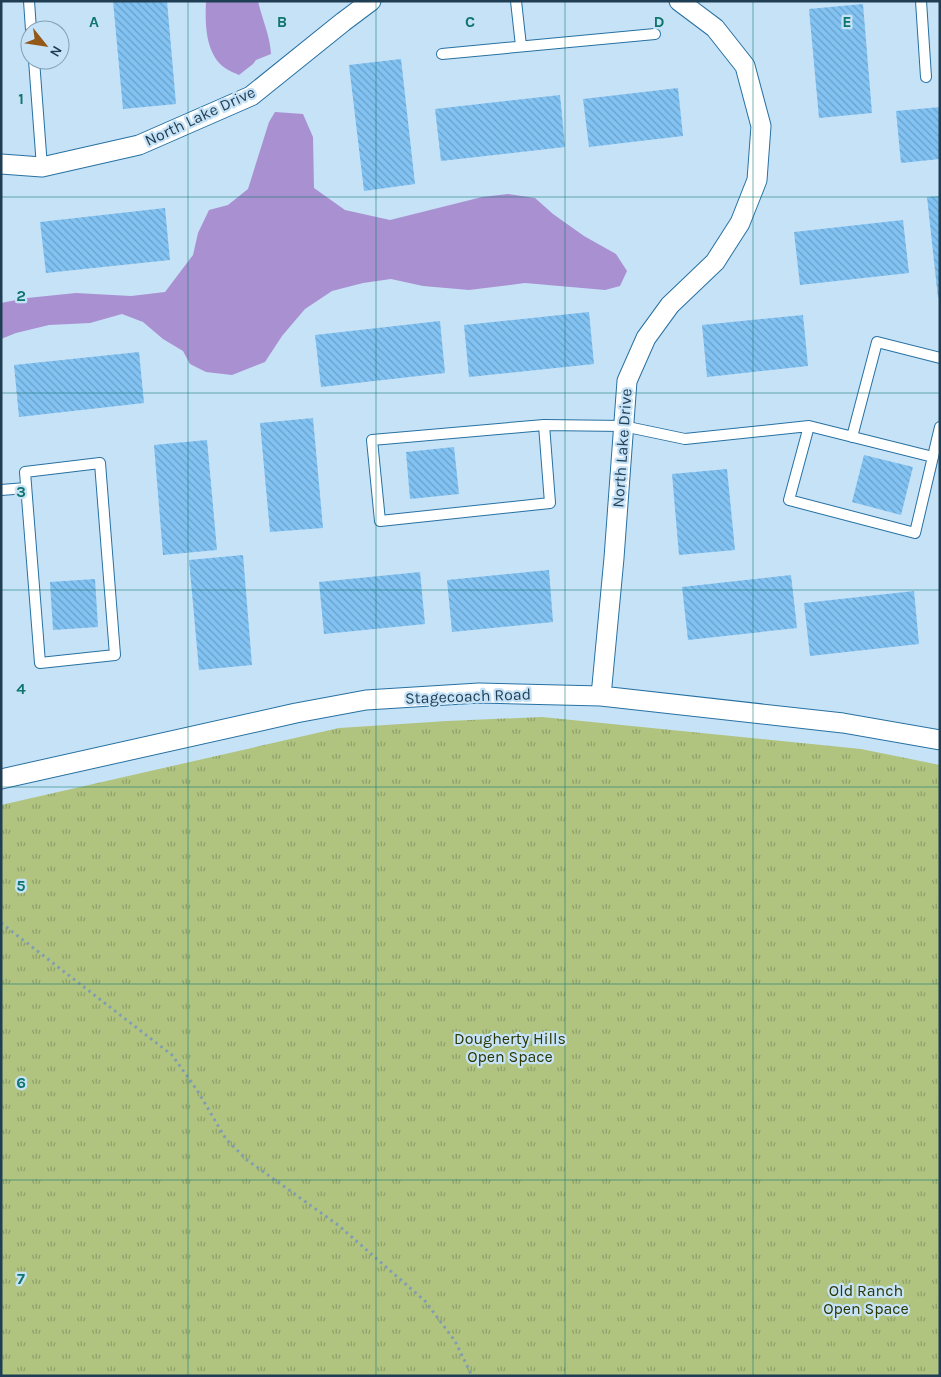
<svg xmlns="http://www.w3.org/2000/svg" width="941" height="1377" font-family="Karla,sans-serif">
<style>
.grass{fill:url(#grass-tufts)}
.water{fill:#a990d1}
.building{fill:url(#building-back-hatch)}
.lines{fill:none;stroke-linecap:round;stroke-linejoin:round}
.service-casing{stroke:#2771a2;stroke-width:12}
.minor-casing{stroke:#2771a2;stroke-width:21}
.path{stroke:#809db3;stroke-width:3;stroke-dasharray:2.5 4;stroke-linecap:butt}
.service{stroke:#fff;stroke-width:10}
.minor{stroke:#fff;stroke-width:19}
.grid{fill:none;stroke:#0f766e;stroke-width:1;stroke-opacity:0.55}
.labels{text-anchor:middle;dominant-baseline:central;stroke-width:4.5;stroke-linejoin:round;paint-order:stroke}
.street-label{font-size:16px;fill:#1f3d53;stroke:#c6e2f7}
.park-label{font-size:16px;fill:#2c3701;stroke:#c6e2f7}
.grid-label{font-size:16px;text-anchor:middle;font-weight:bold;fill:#0f766e;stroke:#c6e2f7;stroke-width:4.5;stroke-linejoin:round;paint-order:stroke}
</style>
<defs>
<pattern id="grass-tufts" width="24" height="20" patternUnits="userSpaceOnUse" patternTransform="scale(1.25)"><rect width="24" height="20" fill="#b0c480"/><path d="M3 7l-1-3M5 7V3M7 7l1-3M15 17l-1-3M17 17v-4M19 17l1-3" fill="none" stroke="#8fa06b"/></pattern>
<pattern id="building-back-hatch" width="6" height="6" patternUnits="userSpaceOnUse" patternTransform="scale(1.25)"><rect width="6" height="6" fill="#82c3f3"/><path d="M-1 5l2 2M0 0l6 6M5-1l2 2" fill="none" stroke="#6aa0c7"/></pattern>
</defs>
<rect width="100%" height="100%" fill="#c6e2f7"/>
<path class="grass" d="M542,717L861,749L940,765V1376H1V805L339,728L447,721Z"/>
<path class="water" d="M206,1H258C262,19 270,35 271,54L256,60L253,64L239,75C235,73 229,71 225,68C205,54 205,23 206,1Z
M275,112L303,114L313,137L314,188L345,210L390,220L482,197L508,194L535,198L553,214L584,236L616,254L627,271L620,286L605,290L525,283L469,290L423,286L391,279L363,283L332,291L305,309L282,336L265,362L232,375L206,372L190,364L183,351L163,339L143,322L122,314L90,323L49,325L16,333L1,339V303L27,298L76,293L131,296L165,292L193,255L198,233L209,210L228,205L248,189L269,122Z"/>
<path class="building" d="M113,1H167L176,104L123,109Z
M863,4L872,113L819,118L809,9Z
M401,59L415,184L364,191L349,65Z
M678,88L683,136L589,147L583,99Z
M560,95L565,147L441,161L435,109Z
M940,107V159L901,163L896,111Z
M940,196V298H938L927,197Z
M165,208L170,260L46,273L40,222Z
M903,220L909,273L800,285L794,232Z
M589,312L594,364L469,377L464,325Z
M803,315L808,366L707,377L702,325Z
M440,321L445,373L321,387L315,335Z
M139,352L144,403L19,417L14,365Z
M313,418L323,528L270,532L260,423Z
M207,440L217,550L163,555L154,445Z
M454,447L459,494L410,499L406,452Z
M864,455L913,467L901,515L852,502Z
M727,469L735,550L679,555L672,474Z
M243,555L252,665L199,670L189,560Z
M549,570L553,622L452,632L447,580Z
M420,572L425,624L324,634L319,582Z
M791,575L797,628L688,640L682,587Z
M95,579L98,627L53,630L50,582Z
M914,591L919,644L810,656L804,603Z"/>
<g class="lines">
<g class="service-casing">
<path id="service" d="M29,1L31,30
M516,1L521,46
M921,1L926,77
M442,54L655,34
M34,60L42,167
M544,425L550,503L380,521L372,440L544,425L623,426L685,439L809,426L933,457
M809,426L789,500L915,533L940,427
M852,437L877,342L940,358
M100,463L115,655L40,663L25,472Z
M1,490L26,488"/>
</g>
<g class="minor-casing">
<path id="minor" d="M1,164L42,167L139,145L251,96L343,22L371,1
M601,696L614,558L627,381L646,338L670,305L715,262L740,223L757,180L761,126L745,66L715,28L679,1
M1,779L296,713L366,700L479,693L601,696L843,723L940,740"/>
</g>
<path class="path" d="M1,923L172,1055L197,1090L226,1139L247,1160L338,1225L425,1301L455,1341L472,1376"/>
<use href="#service" class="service"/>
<use href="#minor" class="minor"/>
</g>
<path class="grid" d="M188,1V1376M376,1V1376M565,1V1376M753,1V1376M1,197H940M1,393H940M1,590H940M1,787H940M1,984H940M1,1180H940"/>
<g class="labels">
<g class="street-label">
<text transform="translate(200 116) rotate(-25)">North Lake Drive</text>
<text transform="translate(622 448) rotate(-86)">North Lake Drive</text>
<text transform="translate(468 696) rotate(-2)">Stagecoach Road</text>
</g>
<g class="park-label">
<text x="510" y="1038">Dougherty Hills<tspan x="510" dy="18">Open Space</tspan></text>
<text x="866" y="1290">Old Ranch<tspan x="866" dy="18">Open Space</tspan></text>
</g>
</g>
<g class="grid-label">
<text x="94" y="27">A</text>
<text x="282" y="27">B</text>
<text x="470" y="27">C</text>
<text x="659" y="27">D</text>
<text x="847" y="27">E</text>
<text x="21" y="104">1</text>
<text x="21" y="301">2</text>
<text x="21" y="497">3</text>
<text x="21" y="694">4</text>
<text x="21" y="891">5</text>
<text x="21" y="1088">6</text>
<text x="21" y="1284">7</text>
</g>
<rect width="941" height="1377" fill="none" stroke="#1f3d53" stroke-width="5"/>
<g transform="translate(45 45) rotate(120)"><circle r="24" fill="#c6e2f7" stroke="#83a0b5"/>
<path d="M0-4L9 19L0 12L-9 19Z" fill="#945819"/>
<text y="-8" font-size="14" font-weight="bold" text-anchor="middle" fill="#1f3d53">N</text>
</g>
</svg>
